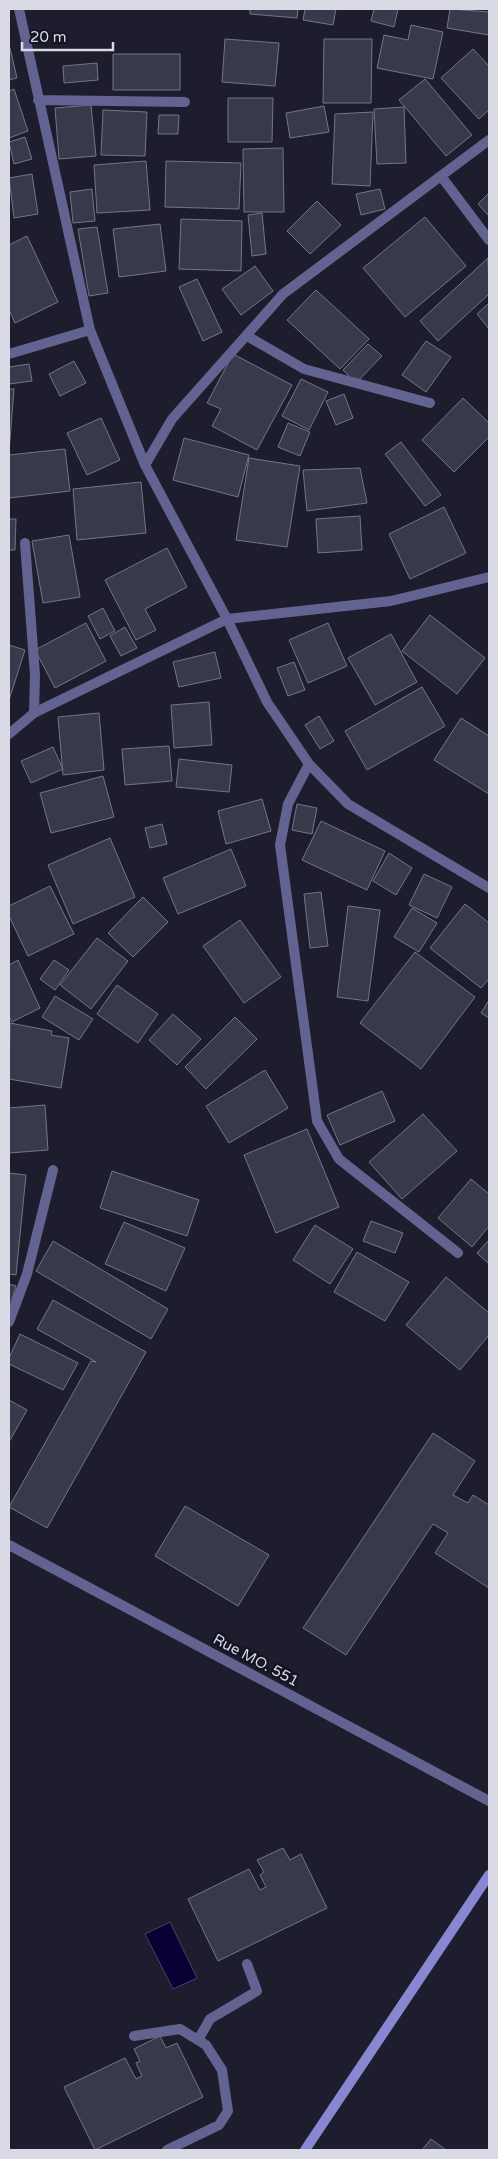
<svg xmlns="http://www.w3.org/2000/svg" width="498" height="2159" font-family="'Varela Round',sans-serif">
<style>
.water{fill:#0b0033;stroke:#494169}
.building{fill:#38394b;stroke:#747589}
.lines{fill:none;stroke-linecap:round;stroke-linejoin:round}
.street{stroke:#626390;stroke-width:10}
.secondary{stroke:#8888d2;stroke-width:10}
.labels{text-anchor:middle;dominant-baseline:central;stroke-width:5;stroke-linejoin:round;paint-order:stroke}
.street-label{font-size:15px;fill:#d9dae6;stroke:#141424}
</style>
<rect width="100%" height="100%" fill="#1d1d2e"/>
<path class="water" d="M170,1922L197,1978L173,1989L145,1934Z"/>
<path class="building" d="M250,9H298L297,18L250,14Z
M305,9H336L333,25L303,20Z
M374,9H398L394,27L371,21Z
M450,9L489,12V35L447,28Z
M411,25L443,32L433,79L377,68L384,35L408,40Z
M225,39L279,43L275,86L222,82Z
M324,39H372L371,103H323Z
M9,44L17,78L9,80Z
M473,49L489,66V110L479,119L441,78Z
M113,54H180V90H113Z
M97,63L98,80L64,83L63,66Z
M425,79L472,135L446,156L399,100Z
M14,89L28,131L9,138V91Z
M228,98H273L272,142H228Z
M91,105L96,156L59,159L55,108Z
M324,106L329,132L290,138L286,113Z
M404,107L406,163L377,164L374,109Z
M103,110L147,112L145,156L101,155Z
M373,112L370,186L332,184L335,114Z
M159,115H179L178,134H158Z
M25,137L32,159L14,164L9,142Z
M283,148L284,212H244L243,149Z
M146,161L150,210L97,213L94,165Z
M166,161L241,163L239,209L165,207Z
M32,174L38,214L14,218L9,178Z
M92,189L95,221L73,223L70,192Z
M380,189L385,209L361,215L356,194Z
M489,193V216L478,204Z
M317,201L341,225L310,254L287,231Z
M262,213L266,254L252,256L248,215Z
M425,217L466,266L405,317L363,268Z
M181,219L242,221L241,271L179,269Z
M160,224L166,271L119,277L113,229Z
M97,227L108,293L89,296L78,229Z
M27,236L58,302L15,323L9,310V245Z
M488,258L489,294L438,341L420,321Z
M255,266L273,291L241,315L222,289Z
M197,279L222,332L203,341L179,287Z
M316,290L369,339L340,369L287,320Z
M489,303V329L477,314Z
M426,341L451,357L426,392L402,375Z
M368,344L382,356L356,383L343,370Z
M233,354L292,385L257,450L212,426L221,409L207,403Z
M74,361L86,383L60,396L49,374Z
M29,364L32,381L9,384V367Z
M301,379L328,392L309,430L282,416Z
M9,389H14L9,452Z
M344,394L353,418L336,425L326,401Z
M463,398L489,423V437L454,472L422,440Z
M101,418L120,460L87,475L67,433Z
M288,423L310,432L300,456L278,447Z
M184,438L249,455L238,497L173,480Z
M401,442L441,495L425,506L385,454Z
M65,449L70,491L9,498V455Z
M249,458L300,466L287,547L236,540Z
M360,468L367,503L307,511L303,470Z
M141,482L146,533L77,540L73,489Z
M444,507L466,553L410,579L389,534Z
M360,516L362,550L318,553L316,519Z
M9,519H16L15,550H9Z
M69,535L80,597L43,603L32,541Z
M167,548L187,587L145,609L156,630L136,640L105,580Z
M103,608L115,631L100,639L88,616Z
M430,615L485,658L457,694L402,651Z
M86,623L106,661L55,688L35,650Z
M328,623L347,666L308,683L289,640Z
M125,627L137,648L121,656L110,636Z
M391,634L417,682L375,705L348,658Z
M9,645L25,650L9,700Z
M215,652L221,678L179,687L173,662Z
M294,662L305,690L288,696L277,668Z
M422,687L445,726L367,770L345,731Z
M209,702L212,745L174,748L171,705Z
M99,713L104,770L63,775L58,717Z
M319,716L334,741L320,749L305,725Z
M461,718L489,736V794L434,760Z
M169,746L172,781L125,785L122,749Z
M53,747L63,769L31,783L21,761Z
M179,759L232,765L229,792L176,787Z
M103,776L114,817L51,833L40,793Z
M262,799L271,831L226,844L218,811Z
M297,804L317,808L312,834L292,830Z
M321,821L385,851L367,890L302,860Z
M162,824L167,844L150,848L145,828Z
M110,838L135,897L73,924L48,865Z
M231,849L246,886L178,914L163,878Z
M389,853L412,868L396,895L373,881Z
M424,874L452,887L437,918L409,905Z
M50,886L74,934L28,956L9,916V906Z
M321,892L328,946L310,948L304,894Z
M143,897L168,922L133,957L108,933Z
M465,904L489,923V979L481,988L430,948Z
M348,906L380,910L368,1001L337,997Z
M412,908L437,923L419,952L394,937Z
M240,920L281,977L244,1003L203,946Z
M97,938L128,961L91,1009L60,985Z
M415,952L475,997L421,1069L360,1023Z
M18,960L40,1008L12,1022L9,1016V965Z
M54,960L69,970L55,990L40,979Z
M117,985L158,1014L138,1043L97,1014Z
M55,996L93,1019L79,1040L42,1017Z
M489,1000V1018L481,1013Z
M173,1014L201,1039L177,1065L149,1040Z
M235,1017L257,1039L206,1089L185,1067Z
M10,1023L52,1031L51,1035L69,1038L61,1088L9,1079Z
M265,1070L288,1108L229,1143L206,1106Z
M382,1091L395,1121L340,1145L327,1115Z
M45,1105L48,1150L9,1153V1108Z
M423,1114L457,1151L402,1199L369,1162Z
M307,1129L339,1207L276,1233L244,1155Z
M112,1171L199,1200L187,1236L100,1208Z
M9,1173L26,1175L16,1275L9,1274Z
M471,1179L489,1194V1226L472,1247L438,1218Z
M371,1221L403,1233L395,1253L363,1241Z
M124,1222L185,1248L166,1291L105,1264Z
M315,1225L353,1249L330,1284L293,1260Z
M489,1240V1264L477,1253Z
M53,1241L168,1309L151,1339L36,1271Z
M357,1252L409,1282L385,1321L334,1292Z
M446,1277L489,1313V1335L460,1370L406,1325Z
M9,1284L16,1286L9,1310Z
M53,1300L146,1352L47,1528L9,1507L91,1361L96,1362L37,1329Z
M20,1334L78,1363L63,1390L9,1364V1358Z
M9,1400L27,1410L9,1442Z
M433,1433L475,1461L453,1495L468,1503L473,1495L489,1505V1588L435,1553L448,1533L433,1524L346,1655L303,1628Z
M185,1506L269,1555L238,1606L155,1556Z
M283,1848L290,1860L301,1854L327,1908L218,1961L188,1899L249,1869L260,1890L266,1887L260,1875L264,1872L257,1860Z
M160,2036L166,2048L177,2043L203,2097L95,2150L64,2087L125,2058L136,2079L142,2076L136,2063L140,2061L134,2049Z
M431,2139L446,2150H422Z"/>
<g class="lines">
<path class="street" d="M19,9L90,330L145,465L227,619L267,702L309,764L348,804L489,888
M38,100L185,102
M441,176L489,240
M247,336L304,369L430,403
M9,354L90,330
M145,465L172,419L283,294L489,140
M25,543L35,675L34,713
M9,734L34,713L227,619L391,601L489,577
M309,764L288,804L280,845L317,1121L339,1159L458,1253
M9,1322L27,1274L53,1170
M9,1545L489,1801
M134,2036L180,2029L206,2045L222,2070L228,2111L219,2125L167,2150
M198,2040L210,2019L257,1991L247,1964"/>
<path class="secondary" d="M305,2150L489,1875"/>
</g>
<g class="labels">
<g class="street-label">
<text transform="translate(256 1660) rotate(28)">Rue MO. 551</text>
</g>
</g>
<rect width="498" height="2159" fill="none" stroke="#d9dae6" stroke-width="20"/>
<path d="M22 42v8h91v-8" fill="none" stroke="#d9dae6" stroke-width="2.5"/>
<text x="30" y="42" font-size="15" fill="#d9dae6" stroke="#141424" stroke-width="4" paint-order="stroke">20 m</text>
</svg>
